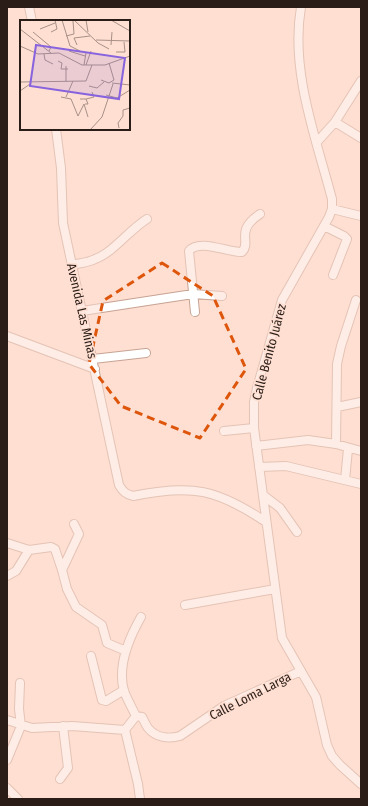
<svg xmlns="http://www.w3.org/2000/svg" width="368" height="806" font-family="'Fira Sans Condensed',sans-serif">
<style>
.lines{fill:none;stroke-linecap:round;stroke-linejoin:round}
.minor-casing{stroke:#c7a393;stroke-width:10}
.minor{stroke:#fff;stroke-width:8}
.marked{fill:none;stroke:#de560c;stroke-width:3;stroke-dasharray:8 5;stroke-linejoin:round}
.labels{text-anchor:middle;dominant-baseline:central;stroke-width:3.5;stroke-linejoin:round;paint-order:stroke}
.street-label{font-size:13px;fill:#2a1c16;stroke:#fedfd2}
.inset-road{fill:none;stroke:#a99187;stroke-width:1}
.view{fill:#8763de;fill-opacity:0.15;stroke:#8763de;stroke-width:2}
.inset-edge{fill:none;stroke:#2a1c16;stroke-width:2}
</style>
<rect width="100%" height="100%" fill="#fedfd2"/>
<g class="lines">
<g class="minor-casing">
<path id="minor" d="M29,7L32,21
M301,7C290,71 316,138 332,199V209L329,217L282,300L257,388L254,402V428L282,638L316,697L327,745L332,756L340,765L361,784
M335,122L361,138
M56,129L61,168L63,223L119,485C123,492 126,494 133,496C192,484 217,489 266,522
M317,142L335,122L361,81
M332,209L361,216
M324,226L344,236L347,239L333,275
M71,265C79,263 88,263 95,259C114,252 129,230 147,219
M82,311L193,294L222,296
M195,312L189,251C199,238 229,253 242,252C252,242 234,231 260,214
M7,336L95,369
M93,359L146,353
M337,407L361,402
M224,431L254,428
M336,444L337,364L341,346L356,300
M256,446L308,440L336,444L361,451
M259,467L286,466L361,484
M345,480L348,449
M263,495L280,508L297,532
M74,524L79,534L62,570L67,589L76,607L102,625L107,643L126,651
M7,543L29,550L51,547L55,549L62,570
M7,576L16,571L29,550
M185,605L275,589
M141,617C129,638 117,666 124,691C127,699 132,708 136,716L142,717C144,720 145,724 148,728C156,738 169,739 180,736L224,706L301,671
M91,656L102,700L106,701L124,690
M136,716L125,730L138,784L140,799
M7,720L32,728L72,726L125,730
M7,760L21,726L19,709L20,683
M60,779L68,768L63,726
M7,788L18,799"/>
</g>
<use href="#minor" class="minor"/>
</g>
<path d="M0 0H368V806H0ZM162,263L213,296L246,369L200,438L121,406L89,364L103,301Z" fill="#fedfd2" fill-opacity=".55" fill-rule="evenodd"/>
<path class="marked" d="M162,263L213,296L246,369L200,438L121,406L89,364L103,301Z"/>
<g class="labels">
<g class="street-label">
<text transform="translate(82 311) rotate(77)">Avenida Las Minas</text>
<text transform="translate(269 352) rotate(-75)">Calle Benito Juárez</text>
<text transform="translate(250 696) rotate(-27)">Calle Loma Larga</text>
</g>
</g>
<g transform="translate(20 20)">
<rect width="110" height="110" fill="#fedfd2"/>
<path class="inset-road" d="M42,0L50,26L60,31M54,0L78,23L89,29M66,0L68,12M91,0L110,11M0,9L31,33M20,9L35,3M13,12L31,27L29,31M31,12L37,9L35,0M46,16L54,14L53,1M76,20L110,21M57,25L54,18L70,16M91,25L92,12M0,26L18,34L39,33L62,45H85L110,36M49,31L65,36M96,32H105L104,22M24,34L25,40L33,44M38,41L42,43L41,49H48M64,45L66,33M66,45L71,31M81,60L89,63L94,60L89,43M0,62L66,61L72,45M46,62V46M92,63L110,65M69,66L77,68L84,62M0,71L10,64M86,75L97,78L110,70M41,77L51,79L58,96M46,77L53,61M60,79H66L68,84H65M66,79L74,77L72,72M64,84L68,97M58,96L64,84M99,108L98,103L103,96V90L110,88M70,110L82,97L93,64"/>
<path class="view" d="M16,25L105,38L99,79L10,66Z"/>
<rect width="110" height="110" class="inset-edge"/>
</g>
<rect width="368" height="806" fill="none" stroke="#2a1c16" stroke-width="16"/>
</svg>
